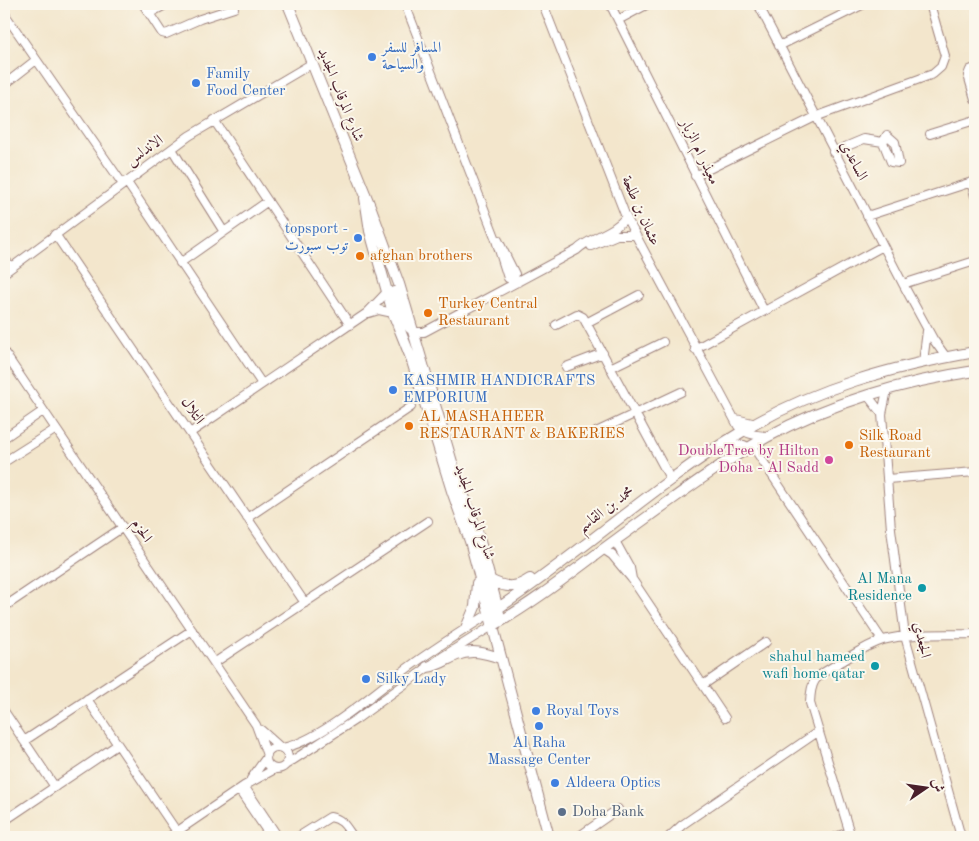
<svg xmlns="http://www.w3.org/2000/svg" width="979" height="841" font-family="'Old Standard TT',Amiri,serif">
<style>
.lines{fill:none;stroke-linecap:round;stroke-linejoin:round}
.minor-casing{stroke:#9e827c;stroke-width:10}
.tertiary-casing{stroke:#9e827c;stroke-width:12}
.minor{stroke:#fff;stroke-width:8}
.tertiary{stroke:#fff;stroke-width:10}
.shop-dot{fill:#3f7fe0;stroke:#fbf7ec;stroke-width:2}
.food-dot{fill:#e8710a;stroke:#fbf7ec;stroke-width:2}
.hotel-dot{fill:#d1479c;stroke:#fbf7ec;stroke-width:2}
.culture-dot{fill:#0f9aa8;stroke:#fbf7ec;stroke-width:2}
.service-dot{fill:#5c6f8a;stroke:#fbf7ec;stroke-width:2}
.labels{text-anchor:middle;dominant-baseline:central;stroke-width:4;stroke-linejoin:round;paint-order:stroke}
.shop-label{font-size:15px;fill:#366cbe;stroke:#fbf7ec;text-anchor:start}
.street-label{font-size:15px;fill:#4a1f2b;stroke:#fbf7ec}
.food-label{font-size:15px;fill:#c56008;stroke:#fbf7ec;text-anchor:start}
.hotel-label{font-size:15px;fill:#b23c85;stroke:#fbf7ec;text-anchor:end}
.culture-label{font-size:15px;fill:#0d838f;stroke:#fbf7ec;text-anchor:end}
.service-label{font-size:15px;fill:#4e5e75;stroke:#fbf7ec;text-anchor:start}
</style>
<rect width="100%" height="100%" fill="#fbf7ec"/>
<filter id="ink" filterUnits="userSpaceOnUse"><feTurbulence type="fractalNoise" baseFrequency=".02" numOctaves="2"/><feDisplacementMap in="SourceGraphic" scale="10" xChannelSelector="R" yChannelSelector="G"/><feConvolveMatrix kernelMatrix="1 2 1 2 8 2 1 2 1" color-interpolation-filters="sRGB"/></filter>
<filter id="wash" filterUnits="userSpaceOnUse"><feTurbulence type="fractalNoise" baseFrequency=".0096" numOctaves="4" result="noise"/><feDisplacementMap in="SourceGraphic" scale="20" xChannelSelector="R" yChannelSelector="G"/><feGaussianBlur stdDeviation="1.12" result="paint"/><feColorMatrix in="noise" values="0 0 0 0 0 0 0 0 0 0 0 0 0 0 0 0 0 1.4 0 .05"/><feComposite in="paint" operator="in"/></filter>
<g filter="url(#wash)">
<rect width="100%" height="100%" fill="#f3e6cc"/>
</g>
<g filter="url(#ink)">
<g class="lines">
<g class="minor-casing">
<path id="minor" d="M143,4L162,33L166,34L200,19L234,8
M405,4L495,237L508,278L518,282
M543,4L626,217L738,426C746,435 758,436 769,436
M610,4L764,311
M758,4L903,284L933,339L946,357
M4,13L122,183
M150,13L167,4
M618,20L648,4
M779,46L864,4
M975,68L970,70L968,75L975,99
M4,85L36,60
M214,120L350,325
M930,134L975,120
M887,135L895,142L899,163L891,162L883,142Z
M172,149L224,232
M833,152L864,139L883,142
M695,176L815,117L933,74L941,67L945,56L930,4
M126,181L262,384
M971,182L975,196
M867,216L975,181
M55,234L305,603
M498,240L515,274L512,284
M591,246L617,235H634
M4,258L11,267
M180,263L268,201
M4,273L189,136L311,64
M903,284L975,261
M369,313L379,310L393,313
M586,323L639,295
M556,325L577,314L583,317L671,480
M415,332H424L577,250C591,236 613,234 626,217
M695,349L883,246
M4,352L256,725L267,755
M923,362L927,331
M566,367L603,353
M610,368L663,342
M887,390L882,414L891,529L905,636L961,837
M868,396L882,414
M736,419L756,424
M596,432L681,392
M190,433L367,313L387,292
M4,438L43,411
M725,443L744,445L756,451L882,640
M4,462L56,429
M887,479L975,472
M247,518L411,407
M615,541L630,568L632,579
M603,549L612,555L632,579L725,718
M4,607L123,527
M214,663L428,521
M703,685L766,642
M87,699L177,832
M4,711L55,787
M261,730L280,747
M24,741L192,630
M266 758a11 11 0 1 1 22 0a11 11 0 1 1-22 0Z
M282,748C320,742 377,690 409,667C435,648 462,631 489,614
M287,764L358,718L442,657L492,626
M251,779L266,758
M244,786L278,837
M239,790L271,837
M4,821L117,745
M169,837L244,786L275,769
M298,837L330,817C343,819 346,827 353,837
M578,837L618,809
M669,837L682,825L819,731
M836,837L849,832
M851,837L810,703C811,676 817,677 839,663C853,655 867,645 883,640C912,632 945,635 975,634"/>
</g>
<g class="tertiary-casing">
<path id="tertiary" d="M288,4L372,211L399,284L454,469L478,534L501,621
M365,198L370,231L393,313L411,358L452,491L470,541L549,837
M394,292L402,316L410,328
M490,580C506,588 515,589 530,579
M494,611C579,555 655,484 743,431C813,388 895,366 975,352
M496,624C538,600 577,568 617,539C666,504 714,467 767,437C829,403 906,381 975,371
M466,628L475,607L477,583
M427,667C439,666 447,659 457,655C472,649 485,653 500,658"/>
</g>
<use href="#minor" class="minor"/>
<use href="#tertiary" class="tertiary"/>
</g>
</g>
<g class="shop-dot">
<circle cx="372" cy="57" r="5"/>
<circle cx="196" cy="83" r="5"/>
<circle cx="358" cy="238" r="5"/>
<circle cx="393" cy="390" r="5"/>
<circle cx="366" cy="679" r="5"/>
<circle cx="536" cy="711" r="5"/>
<circle cx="539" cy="726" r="5"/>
<circle cx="555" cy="783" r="5"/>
</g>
<g class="food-dot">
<circle cx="360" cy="256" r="5"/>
<circle cx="428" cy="313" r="5"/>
<circle cx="409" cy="426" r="5"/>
<circle cx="849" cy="445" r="5"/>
</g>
<circle class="hotel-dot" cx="829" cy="460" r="5"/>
<g class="culture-dot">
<circle cx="922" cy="588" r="5"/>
<circle cx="875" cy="666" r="5"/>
</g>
<circle class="service-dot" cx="562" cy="812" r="5"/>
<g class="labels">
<g class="shop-label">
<text x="382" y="48">المسافر للسفر<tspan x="382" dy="17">والسياحة</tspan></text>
<text x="206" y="74">Family<tspan x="206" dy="17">Food Center</tspan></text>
<text x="348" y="229" text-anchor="end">topsport -<tspan x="348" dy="17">توب سبورت</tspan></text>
<text x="403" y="381">KASHMIR HANDICRAFTS<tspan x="403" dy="17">EMPORIUM</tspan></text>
<text x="376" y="679">Silky Lady</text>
<text x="546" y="711">Royal Toys</text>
<text x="539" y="743" text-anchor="middle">Al Raha<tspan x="539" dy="17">Massage Center</tspan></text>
<text x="565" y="783">Aldeera Optics</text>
</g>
<g class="street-label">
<text transform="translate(340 95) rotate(68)">شارع المرقاب الجديد</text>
<text transform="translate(145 151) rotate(-35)">الاندلس</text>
<text transform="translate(699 152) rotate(64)">معيذر ام الزبار</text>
<text transform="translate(853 161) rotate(62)">الساعدي</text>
<text transform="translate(640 211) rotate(66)">عثمان بن طلحة</text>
<text transform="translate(192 411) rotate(56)">التلال</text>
<text transform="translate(606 510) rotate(-37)">محمد بن القاسم</text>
<text transform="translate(474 512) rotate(72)">شارع المرقاب الجديد</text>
<text transform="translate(141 531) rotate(56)">الحزم</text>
<text transform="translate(921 640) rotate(77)">الجعدي</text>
</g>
<g class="food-label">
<text x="370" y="256">afghan brothers</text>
<text x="438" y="304">Turkey Central<tspan x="438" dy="17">Restaurant</tspan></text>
<text x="419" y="417">AL MASHAHEER<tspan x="419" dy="17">RESTAURANT &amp; BAKERIES</tspan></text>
<text x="859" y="436">Silk Road<tspan x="859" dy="17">Restaurant</tspan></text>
</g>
<g class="hotel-label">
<text x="819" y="451">DoubleTree by Hilton<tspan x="819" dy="17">Doha - Al Sadd</tspan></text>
</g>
<g class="culture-label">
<text x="912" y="579">Al Mana<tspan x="912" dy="17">Residence</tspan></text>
<text x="865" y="657">shahul hameed<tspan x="865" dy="17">wafi home qatar</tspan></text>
</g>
<g class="service-label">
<text x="572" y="812">Doha Bank</text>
</g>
</g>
<rect width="979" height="841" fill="none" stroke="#fbf7ec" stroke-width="20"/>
<g transform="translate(926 788) rotate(77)" stroke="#fbf7ec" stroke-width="4" paint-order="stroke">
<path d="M0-4L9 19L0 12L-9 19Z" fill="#4a1f2b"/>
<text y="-8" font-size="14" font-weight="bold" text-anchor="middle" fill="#4a1f2b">ش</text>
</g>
</svg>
